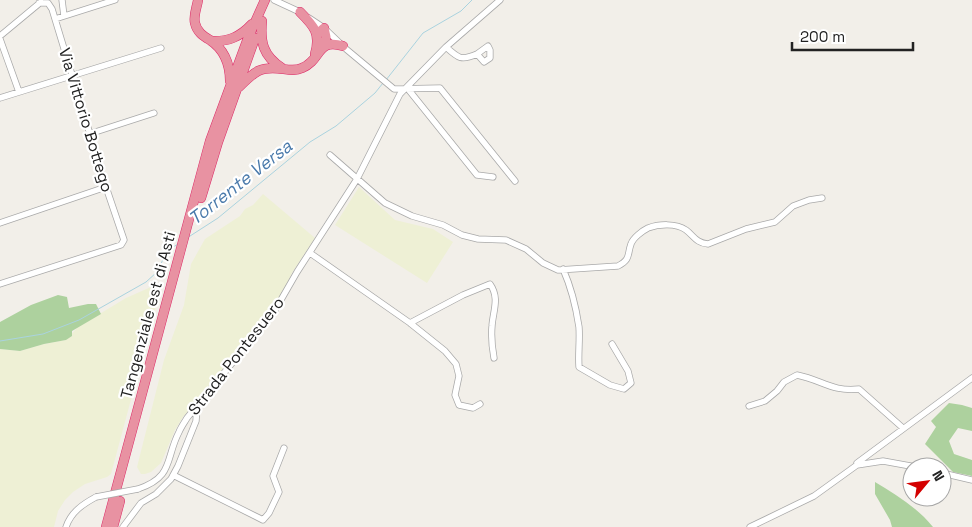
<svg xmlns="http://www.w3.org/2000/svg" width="972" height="527" font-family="'Space Grotesk',sans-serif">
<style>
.farmland{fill:#eef0d5}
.forest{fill:#add19e}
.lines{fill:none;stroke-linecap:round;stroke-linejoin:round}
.stream{stroke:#aad3df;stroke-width:1}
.minor-casing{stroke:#a9a9a9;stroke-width:7}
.highway-casing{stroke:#dc2a67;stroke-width:10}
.minor{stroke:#fff;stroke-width:5.5}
.highway{stroke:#e892a2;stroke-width:9}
.minor-bridge-casing{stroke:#a9a9a9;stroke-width:7;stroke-linecap:butt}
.minor-bridge{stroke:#fff;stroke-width:5.5}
.labels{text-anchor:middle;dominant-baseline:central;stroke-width:4.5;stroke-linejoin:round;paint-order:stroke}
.street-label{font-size:16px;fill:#222;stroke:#fff}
.water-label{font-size:18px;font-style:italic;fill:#4a7aab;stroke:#fff}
</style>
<rect width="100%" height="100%" fill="#f2efe9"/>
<path class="farmland" d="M359,187L395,220L433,229L453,242L427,283L335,225Z
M263,194L315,238L292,273L281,297L268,316L183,417L175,430L161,463L151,472L145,474H141L137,467L164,360L184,305L191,264L205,239L240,216L245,209L253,205Z
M160,283L162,284L111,474L107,477L85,484L73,492L65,500L58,511L54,527H0V349L20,351L44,344L66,340L78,327L126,298Z"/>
<path class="forest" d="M58,295L67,297L69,308L88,304H96L101,314L72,331V336L66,340L44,344L20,351L0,349V322L31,305Z
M949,403L962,405L972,408V431L958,428L949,441L954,454L972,460V476L953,472L925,444L936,427L931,421Z
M875,482C895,494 918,508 933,527H892L890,520L875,494Z"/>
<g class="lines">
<path class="stream" d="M386,80L423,33L461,11L472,0
M187,238L218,218L310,142L336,126L375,93L383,83
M0,341L43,334L79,320L146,282L157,272L167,251L178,244"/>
<g class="minor-casing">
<path id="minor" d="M62,0L64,16
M274,0L302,13
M309,18L324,28L346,49L394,89L440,88L515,181
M55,19L115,0
M0,36L41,2
M0,39L19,92
M446,47C458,58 461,61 477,54L484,62L490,58V50L488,46L477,54
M408,89L477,175L493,177
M0,98L161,48
M89,134L154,113
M330,155L385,203L412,216L443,225L462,235L478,239L506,240L526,249L543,263L558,270L618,266C631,259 627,255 631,244C633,238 642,231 648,228C659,224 676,223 686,230C694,236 696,243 708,244L746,229L775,222L793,206L809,200L822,198
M0,223L106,187
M310,253L410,323L445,351L456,364L459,376L455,395L459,405L473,408L480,404
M563,269C571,287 576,307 579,327C580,340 578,354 579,367L610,385L624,389L631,383L628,371L612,344
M0,284L121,245L124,240L106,187L52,9L48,3H39
M410,323L463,295L490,284C500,298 493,311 492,326C491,337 492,347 494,358
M749,406L765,401L777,391L784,382L797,375C822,380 832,392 859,389L903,428
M857,463L972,378
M942,473L972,480
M173,475L263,520L269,513L279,492L273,476L284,448
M138,489C174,477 165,459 179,432C181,427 184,423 187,418L274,312L297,272L357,179L400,94L446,47L500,0
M66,527C71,512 83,504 96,497
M123,527L141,503L156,494L171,479L178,466L196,421L197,405
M750,527L814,496L857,465L883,461L916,467"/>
</g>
<g class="highway-casing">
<path id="highway" d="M198,0C197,7 193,16 195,23C197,32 203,36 210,40C225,50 230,64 230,81
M300,12C314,26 321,33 315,54
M262,21C260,42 263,56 282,68
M317,34L324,28L326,37L325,45
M211,41C228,42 240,37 252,24
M239,87C255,71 260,66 283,69C290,70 296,71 302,68C322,60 316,38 343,46
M201,198L218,142L255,38
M106,527L210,141L248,38L265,0
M113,527L120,501"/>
</g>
<use href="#minor" class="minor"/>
<use href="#highway" class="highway"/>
<g class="minor-bridge-casing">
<path id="minor-bridge" d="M96,497L138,489"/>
</g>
<use href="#minor-bridge" class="minor-bridge"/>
</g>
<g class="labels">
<g class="street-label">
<text transform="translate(86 120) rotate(73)">Via Vittorio Bottego</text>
<text transform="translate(148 315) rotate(-75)">Tangenziale est di Asti</text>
<text transform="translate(236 356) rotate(-52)">Strada Pontesuero</text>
</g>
<g class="water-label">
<text transform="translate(240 182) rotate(-38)">Torrente Versa</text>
</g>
</g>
<g transform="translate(927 482) rotate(61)"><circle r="24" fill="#ffffff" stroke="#a7a7a7"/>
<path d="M0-4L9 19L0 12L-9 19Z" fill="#d40000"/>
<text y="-8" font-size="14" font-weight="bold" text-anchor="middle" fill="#222222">N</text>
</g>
<path d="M792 42v8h121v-8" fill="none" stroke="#222222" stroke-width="2.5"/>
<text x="800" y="42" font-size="15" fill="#222222" stroke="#ffffff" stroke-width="4" paint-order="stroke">200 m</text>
</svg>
